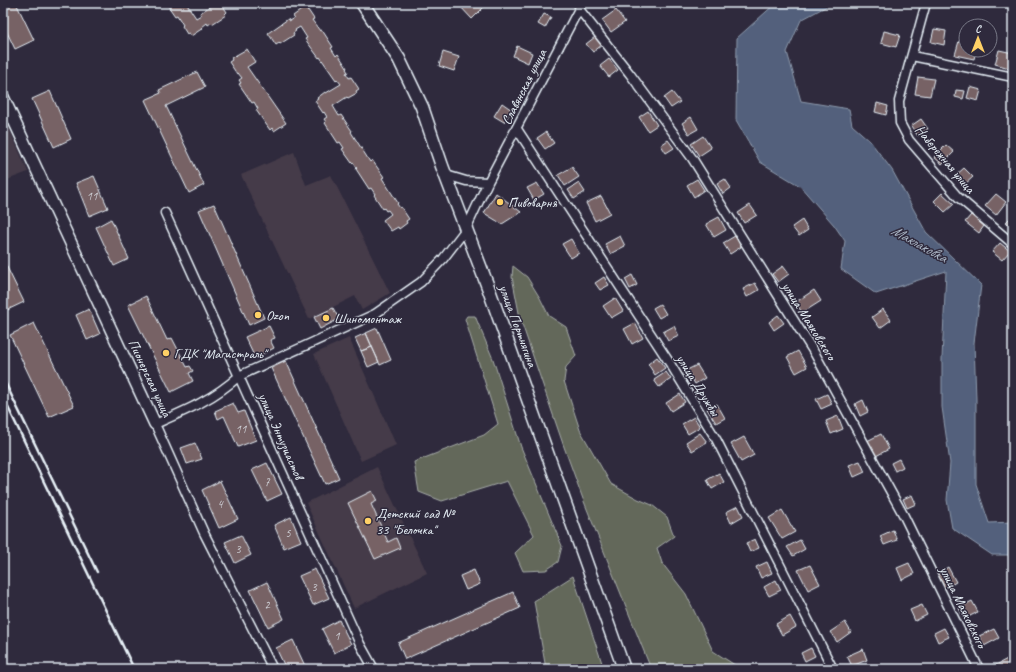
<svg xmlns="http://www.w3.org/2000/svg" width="1016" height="672" font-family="Caveat,sans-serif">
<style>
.built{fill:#453b49}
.green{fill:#64685a;stroke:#a6aca9}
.water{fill:#52617c;stroke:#8e9bae}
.building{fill:#776265;stroke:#e8f1f8}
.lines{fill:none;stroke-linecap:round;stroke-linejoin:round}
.street-casing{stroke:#e8f1f8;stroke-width:11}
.secondary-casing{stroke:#e8f1f8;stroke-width:14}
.primary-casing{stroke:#e8f1f8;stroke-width:15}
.street{stroke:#2f2a3d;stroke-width:8}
.secondary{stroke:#2f2a3d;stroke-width:11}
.primary{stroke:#2f2a3d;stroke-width:12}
.rail{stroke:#e8f1f8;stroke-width:2.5}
.poi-dot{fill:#ffd166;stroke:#2f2a3d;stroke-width:1.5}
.labels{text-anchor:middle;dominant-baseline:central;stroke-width:3;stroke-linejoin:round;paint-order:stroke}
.number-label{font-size:12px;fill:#cccdd3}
.street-label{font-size:14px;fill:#e8f1f8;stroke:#2f2a3d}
.poi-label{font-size:14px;fill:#e8f1f8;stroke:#2f2a3d;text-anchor:start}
.water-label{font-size:15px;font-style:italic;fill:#acb7c6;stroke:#2f2a3d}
</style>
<rect width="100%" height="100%" fill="#2f2a3d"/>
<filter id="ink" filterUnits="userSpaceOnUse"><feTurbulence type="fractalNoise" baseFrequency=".025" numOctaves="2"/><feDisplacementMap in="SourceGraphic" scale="8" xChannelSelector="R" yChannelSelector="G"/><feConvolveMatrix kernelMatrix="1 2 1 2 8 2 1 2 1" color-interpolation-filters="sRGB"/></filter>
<g filter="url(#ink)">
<path class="built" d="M3,114L28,172L7,180L3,172Z
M294,152L306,185L331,175L390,293L362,310L355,296L309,319L241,175Z
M349,338L396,445L361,461L314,354Z
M377,467L427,573L354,608L306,503Z"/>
<path class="green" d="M513,266L527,277L540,298L549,316L566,327L576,356L566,367L564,381L580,430L611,484L638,499L652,505L667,517L674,536L657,548L662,563L686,594L713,651L741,669H651L583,499L563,444L520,318L512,277Z
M467,316H475L493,359L521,447L562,546L558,562L546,570L523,571L515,553L534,535L507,481L442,501L419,492L414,462L484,435L498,424L465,319Z
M573,576L604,669H546L534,601Z"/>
<path class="water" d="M776,3H829L827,6L801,20L787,52L801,101L849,109L852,125L870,141L892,170L926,232L981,285L974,343L976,399V484L989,523L1013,522V555H992L952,528L947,500L950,463L942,407V359L946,271L876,294L841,269L845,241L834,225L800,186L760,162L736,120L737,38Z"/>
<path class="building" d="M3,3H16L34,40L15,49L3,24Z
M166,3H186L196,18L201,15L200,13L215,3H221L227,12L225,14L226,15L212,24L211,23L208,25L207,23L202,27L203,28L191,36L189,33L187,34L182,26L183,25L177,15L175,16Z
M459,3H488L472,19L459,5Z
M304,8L307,11L308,10L314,19L312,20L320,31L322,30L333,47L331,48L336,56L338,54L347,68L346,69L348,72L346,73L349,78L351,77L359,89L356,91L357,93L348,98L347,97L333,106L339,116L341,115L352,131L351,132L370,162L372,160L384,177L382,178L398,203L397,204L400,208L401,207L409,219L406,221L407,223L399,229L398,227L391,231L383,220L391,214L388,210L386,211L384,208L383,209L374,195L375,194L371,188L369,189L356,169L357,168L353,162L352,163L342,149L344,148L340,142L338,143L325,123L326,122L324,119L327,117L324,112L323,113L315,101L318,99L317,98L325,92L326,93L341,84L337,79L336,80L320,57L319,58L305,39L307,38L300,27L295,30L296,31L293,33L294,35L280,44L279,43L276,45L268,33L288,19L289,21L294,18L293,16Z
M616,10L625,22L611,32L602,20Z
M544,14L551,17L545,28L538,24Z
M934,29L946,31L944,45L931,42Z
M884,31L900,35L896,47L881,43Z
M595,37L602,45L593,52L586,44Z
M959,41L966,43V50H976L974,59L955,55Z
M517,46L532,53L528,63L513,56Z
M247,49L255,62L247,67L286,123L274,131L272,128L270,130L256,110L258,109L254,102L252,103L239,84L241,83L239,80L242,78L238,73L237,74L229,62L232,60L231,58Z
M999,50L1013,53V69L995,64Z
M443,52L459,57L454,71L439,66Z
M609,59L618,70L609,77L600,66Z
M197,72L205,87L166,106L204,185L189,193L145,100L161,93L159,90Z
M918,77L934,79L930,96L915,94Z
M970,87L981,90L978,101L967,98Z
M956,90L965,91L963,99L955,97Z
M50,91L71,139L54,147L32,99Z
M672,92L680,102L671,108L664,98Z
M502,103L512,110L504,122L494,116Z
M877,103L888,106L886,115L875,112Z
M648,111L657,125L648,131L639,117Z
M691,117L698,129L689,134L682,123Z
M921,119L928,129L918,136L911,126Z
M546,132L554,143L545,149L537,138Z
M703,136L711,148L699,156L691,144Z
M668,140L674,148L666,153L661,145Z
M946,145L954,152L942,164L934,157Z
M572,167L579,177L565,186L558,175Z
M964,168L973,177L963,186L954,177Z
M94,176L108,208L89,216L76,183Z
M697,179L704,190L694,197L687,185Z
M725,179L731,188L723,194L717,184Z
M537,183L544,194L534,200L527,188Z
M579,183L585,192L574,199L568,190Z
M496,193L521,212L502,224L484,213Z
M942,193L954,204L945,212L934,201Z
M996,194L1006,202L996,215L985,206Z
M601,196L610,213L595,221L586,203Z
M214,204L264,318L249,325L199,210Z
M750,205L757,215L744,223L738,213Z
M971,215L984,226L979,233L965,222Z
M1013,215V228L1006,222Z
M719,217L726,230L714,237L706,224Z
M111,219L129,259L114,266L96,227Z
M802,220L808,230L799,236L792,227Z
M620,236L625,246L610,254L605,244Z
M735,236L741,247L730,254L723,243Z
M571,239L579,253L571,258L562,244Z
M1000,243L1010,251L1002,260L992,252Z
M3,259L24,302L3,312Z
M783,266L789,274L778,282L772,274Z
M632,275L637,285L630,289L625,279Z
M604,277L609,285L600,290L595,283Z
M755,283L759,290L747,297L743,289Z
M814,290L821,301L802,313L796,302Z
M146,296L167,340L172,338L187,367L190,366L193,371L189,373L193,381L171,392L128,305Z
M615,298L623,311L611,318L603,306Z
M660,304L666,314L659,318L653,308Z
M333,308L339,319L320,329L314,317Z
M89,309L100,334L87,340L76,315Z
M883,309L891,320L880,328L872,317Z
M778,315L784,323L774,330L769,322Z
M34,323L74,406L49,417L10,335Z
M635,323L643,338L632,344L624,329Z
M269,326L275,338L270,340L274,348L255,358L245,337Z
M674,326L679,336L668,341L663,332Z
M377,328L391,360L380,365L366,333Z
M366,333L372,347L361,351L355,338Z
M372,347L379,362L368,367L361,351Z
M798,351L807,367L796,373L787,357Z
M657,357L665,368L655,375L648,364Z
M286,361L339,478L325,484L271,368Z
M697,365L705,378L695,384L687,370Z
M666,372L671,379L659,387L654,380Z
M680,394L685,402L671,411L666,403Z
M827,394L832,404L821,409L816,399Z
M863,400L868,412L860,416L855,404Z
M233,403L238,413L244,411L256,440L238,447L224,416L218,419L215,411Z
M717,404L725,418L716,423L707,409Z
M838,416L843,429L831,434L826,421Z
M694,417L700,427L688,434L682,424Z
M700,433L707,442L692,451L686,442Z
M881,434L889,449L876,456L867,441Z
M744,437L754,455L741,462L731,444Z
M195,443L202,459L187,464L181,448Z
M899,459L903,467L895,471L891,463Z
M860,461L865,472L854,477L849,465Z
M267,463L282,494L267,501L252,470Z
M719,473L724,482L712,489L707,480Z
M220,481L238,519L219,528L202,490Z
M372,491L377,501L371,504L388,542L396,538L400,548L375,559L348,503Z
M912,495L916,504L907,508L903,499Z
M738,506L743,516L731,523L726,512Z
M782,510L795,532L782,539L769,518Z
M291,517L301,541L284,548L274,525Z
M893,530L897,540L884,545L880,536Z
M241,535L251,555L235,563L225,542Z
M755,539L759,548L750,552L746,543Z
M800,540L805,549L793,556L787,547Z
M767,562L772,573L761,578L756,567Z
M909,563L914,574L902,580L897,568Z
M810,565L820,584L808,590L798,570Z
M948,567L956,582L944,589L935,575Z
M315,569L329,598L313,605L299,576Z
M474,570L480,584L466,590L460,576Z
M776,580L781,590L769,596L764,587Z
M267,582L284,619L268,627L250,590Z
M513,592L520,608L405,659L398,643Z
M972,601L978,612L964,619L959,608Z
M922,605L927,615L915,621L910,610Z
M790,616L796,627L782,635L776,624Z
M339,620L351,644L334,653L322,629Z
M845,622L851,632L837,642L830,632Z
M944,628L949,637L938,642L934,633Z
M994,629L999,638L984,646L979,636Z
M293,640L305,666L299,669H286L276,648Z
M811,648L815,656L805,661L801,653Z
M863,649L867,660L852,666L847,656Z
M1013,656V669H995L994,666Z"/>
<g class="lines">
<g class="street-casing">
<path id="street" d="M926,3L899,101L900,123L909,140L958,197L1013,244
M579,9L630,74L692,158L815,354L904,516L979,669
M912,56L1013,77
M517,129L671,365L716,439L833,669
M446,175L466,181L488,182
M165,213L360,644L374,669
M273,669L204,533L155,424C185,411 214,399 239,376L375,314L421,282L443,259L466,229L488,182L582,3"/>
</g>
<g class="secondary-casing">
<path id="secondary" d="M3,97L155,424"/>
</g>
<g class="primary-casing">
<path id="primary" d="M362,3L399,59L422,107L442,166L488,287L624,669"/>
</g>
<use href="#street" class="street"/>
<use href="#secondary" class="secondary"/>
<use href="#primary" class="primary"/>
<path class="rail" d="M3,378L97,572
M3,397L134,669"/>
</g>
</g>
<g class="poi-dot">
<circle cx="500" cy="202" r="4"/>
<circle cx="258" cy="315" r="4"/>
<circle cx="326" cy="318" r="4"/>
<circle cx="166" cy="353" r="4"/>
<circle cx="368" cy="521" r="4"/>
</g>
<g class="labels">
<g class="number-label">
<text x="92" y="196">11</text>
<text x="241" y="429">11</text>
<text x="267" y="482">7</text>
<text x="220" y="504">4</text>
<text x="288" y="533">5</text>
<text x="238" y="549">3</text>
<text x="314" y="587">3</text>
<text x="267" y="605">2</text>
<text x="337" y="636">1</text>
</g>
<g class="street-label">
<text transform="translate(524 87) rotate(-63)">Славянская улица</text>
<text transform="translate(945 159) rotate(50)">Набережная улица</text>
<text transform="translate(809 321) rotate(58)">улица Маяковского</text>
<text transform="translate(518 326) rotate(70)">улица Портнягина</text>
<text transform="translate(150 378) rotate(65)">Пионерская улица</text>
<text transform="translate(698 385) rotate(58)">улица Дружбы</text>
<text transform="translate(281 436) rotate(66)">улица Энтузиастов</text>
<text transform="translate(963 607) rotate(64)">улица Маяковского</text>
</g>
<g class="poi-label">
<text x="508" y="202">Пивоварня</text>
<text x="266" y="315">Ozon</text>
<text x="334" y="318">Шиномонтаж</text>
<text x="174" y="353">ГДК "Магистраль"</text>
<text x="376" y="513">Детский сад №<tspan x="376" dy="16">33 "Белочка"</tspan></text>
</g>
<g class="water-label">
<text transform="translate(919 244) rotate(29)">Маклаковка</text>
</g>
</g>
<rect width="1016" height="672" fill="none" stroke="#2f2a3d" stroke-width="16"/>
<rect x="8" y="8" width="1000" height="656" fill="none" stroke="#e8f1f8" stroke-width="1.5" filter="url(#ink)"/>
<g transform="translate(978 38)"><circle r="19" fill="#2f2a3d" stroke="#797a88"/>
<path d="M0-3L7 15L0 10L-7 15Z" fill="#ffd166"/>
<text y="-6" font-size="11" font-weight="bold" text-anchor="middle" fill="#e8f1f8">С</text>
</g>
</svg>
